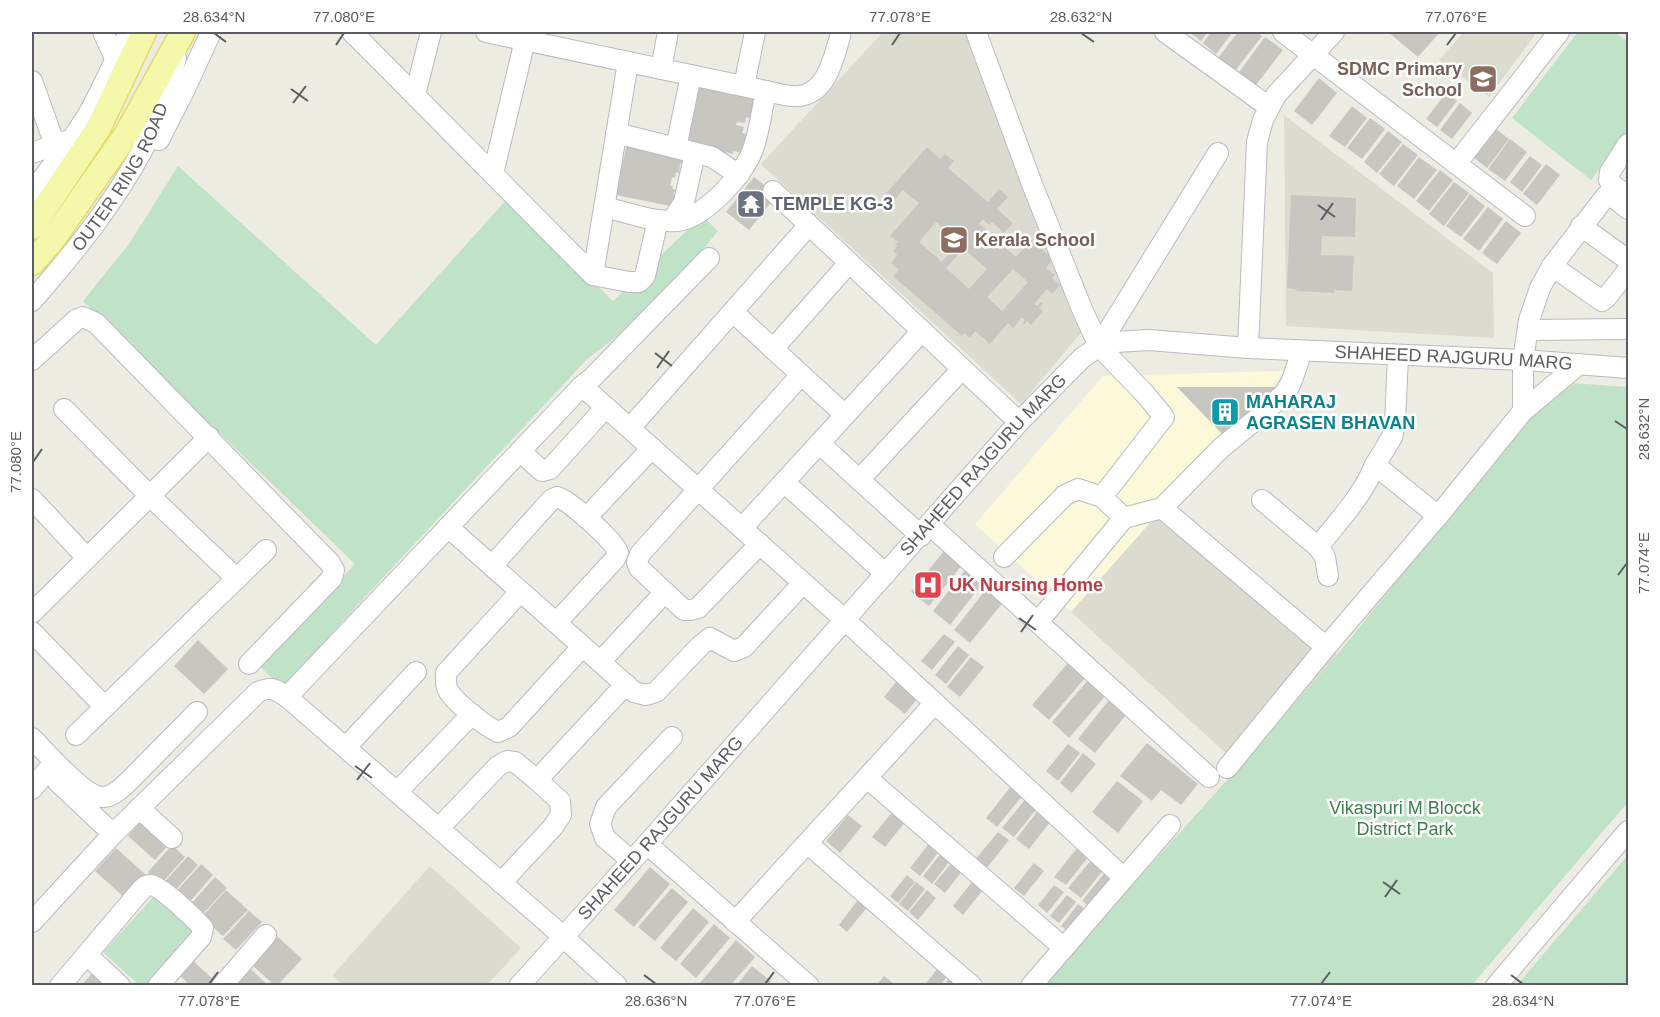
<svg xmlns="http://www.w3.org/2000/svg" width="1660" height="1017" font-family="Helvetica,sans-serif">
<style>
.commercial{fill:#fbf9d9}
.education{fill:#dcdbd0}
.green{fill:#c0e2c7}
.building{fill:#c7c6c0;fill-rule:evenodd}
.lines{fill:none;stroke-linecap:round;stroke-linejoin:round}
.minor-casing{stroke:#babac0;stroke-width:22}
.major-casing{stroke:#e5db62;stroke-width:27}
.minor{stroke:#fff;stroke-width:20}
.major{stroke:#f5f8ab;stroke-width:24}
.ticks{fill:none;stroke:#5a5c62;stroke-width:2}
.labels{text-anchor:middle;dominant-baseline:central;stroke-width:5;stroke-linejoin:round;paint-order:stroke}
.education-label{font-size:18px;font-weight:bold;fill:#785e54;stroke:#fff;text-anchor:end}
.street-label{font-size:18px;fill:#5a5c62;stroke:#fff}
.worship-label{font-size:18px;font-weight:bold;fill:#5b616d;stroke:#fff;text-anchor:start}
.culture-label{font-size:18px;font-weight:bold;fill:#0d838f;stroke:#fff;text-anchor:start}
.health-label{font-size:18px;font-weight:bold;fill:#be3a42;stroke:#fff;text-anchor:start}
.park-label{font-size:18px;fill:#3b804c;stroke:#fff}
.neatline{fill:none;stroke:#5a5c62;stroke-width:2}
.ticks-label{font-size:15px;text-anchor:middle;fill:#5a5c62}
</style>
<rect width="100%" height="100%" fill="#ecece2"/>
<path class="commercial" d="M1285,371L1071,612L975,524L1103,376Z"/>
<path class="education" d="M883,32H980L1096,315L1021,404L761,164Z
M1464,32H1537L1489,97L1439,60Z
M1284,115L1493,273L1494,338L1286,326Z
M1164,507L1337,655L1240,766L1071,612Z
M430,866L521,948L487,985H343L332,976Z"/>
<path class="green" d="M1578,32H1615L1628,42V131L1591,180L1512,118Z
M178,166L376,345L508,198L613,301L702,216L718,231L654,308L587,359L364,598L283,688L259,666L355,564L83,301L129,244Z
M1557,382L1628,387V802L1472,985L1041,986L1240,766L1337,655Z
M1628,855V985H1517Z
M158,892L199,931L149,985H139L103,952Z"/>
<path class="building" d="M1189,32H1208L1201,41Z
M1211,32H1233L1216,54L1203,43Z
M1238,32H1256L1262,36L1235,71L1218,58Z
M1388,32H1440L1418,57Z
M1265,37L1283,50L1256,85L1239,72Z
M1319,78L1337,93L1312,125L1294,111Z
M693,86L754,99L750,118L746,117L745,123L737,122L736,125L744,127L742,133L747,134L742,153L733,151V154L698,146L699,143L682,140Z
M1446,93L1457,101L1437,127L1426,119Z
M1460,103L1472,113L1452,139L1440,130Z
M1352,106L1367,118L1345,147L1329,136Z
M1370,118L1385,129L1362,159L1347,148Z
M1495,128L1509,139L1487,168L1473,157Z
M1388,131L1402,142L1377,173L1364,162Z
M1510,139L1527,152L1505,181L1488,169Z
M627,143L685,154L683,164H680L679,173L676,172L675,178L672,177L670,186H673L672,189H675L674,195L677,196L675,207L616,195Z
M1403,144L1418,155L1394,186L1379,174Z
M927,147L940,159L945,154L954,161L948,168L988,202L999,189L1008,197L997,209L1013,223L1004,233L992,222L989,225L983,219L979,224L987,230L986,231L1016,257L1031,240L1053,259L1046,268L1055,275L1052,278L1060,285L1052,294L1047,289L1034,304L1037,306L1041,302L1043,304L1039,308L1043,311L1031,325L1027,321L1024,325L1022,324L1025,320L1022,317L1013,328L1008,323L990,344L975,331L970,338L964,333L962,336L893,276L899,270L891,263L897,255L893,251L897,246L895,244L898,242L890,236L919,203L903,190L892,203L884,196ZM936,222L959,243L942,262L919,242ZM964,249L987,269L969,289L946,268ZM1013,269L1028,282L1002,311L987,297Z
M1530,156L1542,165L1522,192L1510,182Z
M1419,157L1437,170L1414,199L1397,186Z
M1546,164L1560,175L1537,205L1523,194Z
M1440,170L1453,180L1429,211L1416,201Z
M754,177L777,195L749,230L726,212Z
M1454,182L1469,193L1444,226L1429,214Z
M1470,194L1485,206L1461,237L1446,226Z
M1291,195L1356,198L1355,237L1322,236L1321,255L1354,256L1352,291L1334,290V293L1296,291L1297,289L1287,288Z
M1488,207L1503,219L1479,251L1463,239Z
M1506,221L1521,233L1497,264L1482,253Z
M1177,387H1277L1224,436Z
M944,551L962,565L929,606L911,592Z
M965,570L982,584L950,625L933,611Z
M988,587L1005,600L970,643L954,630Z
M944,634L955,642L932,670L921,661Z
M198,640L228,669L204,694L174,666Z
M958,646L969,655L946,684L935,675Z
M971,657L984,667L960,697L947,687Z
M1068,663L1085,678L1049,720L1032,705Z
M900,677L921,694L905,714L884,697Z
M1089,679L1107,694L1069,738L1052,722Z
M1112,696L1130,710L1095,753L1078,739Z
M1147,743L1198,784L1181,805L1161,790L1152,801L1120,776Z
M1068,744L1080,753L1058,781L1046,771Z
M1083,753L1096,764L1072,793L1060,783Z
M1117,781L1143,801L1118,833L1092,812Z
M1012,785L1024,794L997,827L986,818Z
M1027,797L1039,806L1014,837L1002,828Z
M1041,807L1054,817L1029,849L1016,839Z
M893,811L906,821L885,847L872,837Z
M848,815L862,826L840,853L826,841Z
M144,817L171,842L155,860L128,836Z
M998,832L1009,840L986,869L975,860Z
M931,841L941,849L920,876L910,868Z
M172,845L185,857L161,884L148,872Z
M1078,847L1089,856L1066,885L1054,877Z
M116,848L146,875L125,898L95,871Z
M942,852L951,860L932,884L923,876Z
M188,856L198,865L172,894L162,885Z
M1092,859L1104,869L1081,898L1068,888Z
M953,861L963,870L945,893L934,884Z
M1034,863L1044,871L1024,896L1014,888Z
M201,864L213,875L186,906L173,895Z
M650,867L670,884L634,927L614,910Z
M1106,871L1117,880L1093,909L1082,901Z
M907,875L915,882L898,903L890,896Z
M215,877L227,888L199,918L187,908Z
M916,882L925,889L908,911L899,904Z
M972,882L982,891L963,915L953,906Z
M1054,885L1064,892L1047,913L1038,905Z
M672,888L688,902L655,941L638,927Z
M226,890L248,910L223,936L213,927L211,930L200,919Z
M927,890L936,898L918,920L909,912Z
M1067,895L1076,902L1059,923L1050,916Z
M860,897L869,905L847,932L839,925Z
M1078,904L1089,912L1071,934L1061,926Z
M693,908L709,922L676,961L660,948Z
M249,911L262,922L236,950L223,939Z
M714,924L730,938L696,978L680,964Z
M277,936L302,959L277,986H275L251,964Z
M736,940L755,957L730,986H704L700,983Z
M189,957L216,982L213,986H191L176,972Z
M245,964L269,986H241L232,978Z
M752,966L771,981L767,986H736Z
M938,968L947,976L940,986H924Z
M95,970L112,986H81Z
M884,976L897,986H876Z
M949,978L959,986H944Z"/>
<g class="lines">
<g class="minor-casing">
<g id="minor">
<path d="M103,32L115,58"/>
<path d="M352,32L593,275L629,282H639L645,276L658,220"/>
<path d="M486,32L766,91C776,93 788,97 799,96C827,93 833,59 840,37"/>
<path d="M976,32L1032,184L1082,309L1099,346L1145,394L1164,417L1102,497L1124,518"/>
<path d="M1165,32L1269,107"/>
<path d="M1283,32L1525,216"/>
<path d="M661,69L668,32"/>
<path d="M32,81L55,145"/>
<path d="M744,86L755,32"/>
<path d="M415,95L431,32"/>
<path d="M616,133L712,157L739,175"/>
<path d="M159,140L184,91L211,32"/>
<path d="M1628,144L1610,172L1609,180L1611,184L1628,196"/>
<path d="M676,148L691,75"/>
<path d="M32,153L66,141"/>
<path d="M1456,164L1559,32"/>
<path d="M493,174L525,40"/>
<path d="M773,191L1019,422"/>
<path d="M32,192C51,168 70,143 87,116C103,89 114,59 130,32"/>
<path d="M604,207C626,212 655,223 677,221C705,218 747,172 754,146C760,128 762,109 766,91"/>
<path d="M672,221L684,202L695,153"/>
<path d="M1581,226L1628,260"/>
<path d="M1552,266L1602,301L1606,298L1628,270"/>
<path d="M593,275L628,62"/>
<path id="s1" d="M32,301C73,254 113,205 143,149C158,121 168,88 176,58"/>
<path d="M733,312L845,415"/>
<path d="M1528,330L1628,329"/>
<path d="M1099,346L1218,153"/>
<path d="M1248,348L1257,142L1263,120L1276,95L1334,32"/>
<path d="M773,349L849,263"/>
<path d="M1398,355L1395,424L1392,437L1375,465L1438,516"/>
<path d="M32,360L76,320L83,317L96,323L330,563L334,570L332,578L249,664"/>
<path d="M582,386L845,620L1124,878"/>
<path d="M64,409L150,496L237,579"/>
<path d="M1523,411V360L1529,320L1540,288L1552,266L1606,196H1612L1628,209"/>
<path d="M630,428L809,225"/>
<path d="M819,443L921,536"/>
<path d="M520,451L542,471L550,469L606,407"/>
<path d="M859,480L962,369"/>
<path d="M784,482L886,574"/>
<path d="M32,499L87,558"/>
<path d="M1262,500L1318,547C1339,520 1362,497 1375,465"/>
<path d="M1162,508L1326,647"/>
<path d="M586,518L652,448"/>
<path d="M930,525L1209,777"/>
<path d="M448,527L634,692L646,695L656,692L700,646L710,638L734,651L744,647L803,583"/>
<path d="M742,528L922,331"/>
<path d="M760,544L698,608L691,610H684L639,568L637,562L640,554L801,375"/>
<path d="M1318,547L1325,557L1328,576"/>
<path d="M1004,557L1065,495L1078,489L1102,497"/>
<path d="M492,566L551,500L557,497C569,500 613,540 618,552L615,559L556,623"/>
<path d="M520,592L446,673C446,680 445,686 449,692C456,703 486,727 498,732L509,727L582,647"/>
<path d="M32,613L209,437"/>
<path d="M1038,622L1124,518L1162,508L1221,448L1259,417L1285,393L1291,383L1302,351"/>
<path d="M32,632L105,707"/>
<path d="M600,662L665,592"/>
<path d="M287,697L582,386L592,378L709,258"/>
<path d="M76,735L266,550"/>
<path d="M32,738C45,752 84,795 101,797C111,798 119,790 126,784L197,712"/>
<path d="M346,747L416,672"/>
<path d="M1227,768L1326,647L1443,510L1523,411L1579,364"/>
<path d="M867,778L1064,948"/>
<path d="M57,781L113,834"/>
<path d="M32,789L47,771"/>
<path d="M397,792L472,714"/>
<path d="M139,808L172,838"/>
<path d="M439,828L498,766L507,761L515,762L537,780"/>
<path d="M807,843L972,986"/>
<path d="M647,844L809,986"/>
<path d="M632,861L605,838L600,824L606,807L672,737"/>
<path d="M501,883L552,828L561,815L560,801L537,780L626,684"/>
<path d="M32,922L113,834L258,692C272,686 275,689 287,697L549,924L617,986"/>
<path d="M735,922L935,703"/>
<path d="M87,955L120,986"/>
<path d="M60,986L142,889C145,886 146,885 151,885C160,885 196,920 203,928L201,937L158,986"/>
<path d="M222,986L266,935"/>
<path id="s2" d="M519,986L647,844L1019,422L1082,358L1099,346L1116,342L1149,340L1248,348L1523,360L1628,368"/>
<path d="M1031,986L1170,825"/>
<path d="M1496,986L1628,831"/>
</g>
</g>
<g class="major-casing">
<path id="major" d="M32,227L98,129L144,32
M32,263L50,243L126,135L183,32"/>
</g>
<use href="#minor" class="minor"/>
<use href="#major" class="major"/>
</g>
<path class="ticks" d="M214,33L226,42M1081,33L1094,42M336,45L344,33M892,45L900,33M1447,45L1456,33M291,89L308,101M293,103L306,86M1318,205L1335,217M1321,220L1333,203M655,353L672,366M657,368L669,351M1615,421L1627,429M33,462L42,449M1618,575L1627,563M1019,618L1036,630M1021,632L1033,615M355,766L372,778M357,780L370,763M1383,882L1400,894M1385,897L1397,880M644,975L656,984M1511,975L1523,984M209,984L218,972M765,984L774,972M1321,984L1330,972"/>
<defs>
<g id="school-square" transform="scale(1.5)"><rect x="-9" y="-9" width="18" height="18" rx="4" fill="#8d6e63" stroke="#fff"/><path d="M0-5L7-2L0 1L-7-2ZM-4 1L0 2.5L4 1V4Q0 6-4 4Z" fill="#fff"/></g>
<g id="temple-square" transform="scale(1.5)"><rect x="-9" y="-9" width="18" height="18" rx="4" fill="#6b7280" stroke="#fff"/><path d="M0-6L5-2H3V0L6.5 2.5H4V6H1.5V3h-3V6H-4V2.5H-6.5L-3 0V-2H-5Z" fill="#fff"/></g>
<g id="building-square" transform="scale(1.5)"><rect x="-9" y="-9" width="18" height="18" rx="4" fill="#0f9aa8" stroke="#fff"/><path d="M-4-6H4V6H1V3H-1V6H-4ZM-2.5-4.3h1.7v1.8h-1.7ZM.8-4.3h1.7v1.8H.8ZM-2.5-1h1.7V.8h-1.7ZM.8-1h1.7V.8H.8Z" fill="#fff"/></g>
<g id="hospital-square" transform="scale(1.5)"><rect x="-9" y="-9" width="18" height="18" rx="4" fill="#e0444e" stroke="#fff"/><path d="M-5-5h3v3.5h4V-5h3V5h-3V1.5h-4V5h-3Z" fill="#fff"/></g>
</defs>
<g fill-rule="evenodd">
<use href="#school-square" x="1483" y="79"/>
<use href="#temple-square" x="751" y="204"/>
<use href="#school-square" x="954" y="240"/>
<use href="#building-square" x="1225" y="412"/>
<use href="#hospital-square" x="928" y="585"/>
</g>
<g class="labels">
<g class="education-label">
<text x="1462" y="69">SDMC Primary<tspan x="1462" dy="21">School</tspan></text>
<text x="975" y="240" text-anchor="start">Kerala School</text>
</g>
<g class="street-label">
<text stroke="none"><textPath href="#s1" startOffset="153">OUTER RING ROAD</textPath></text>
<text stroke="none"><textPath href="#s2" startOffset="1220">SHAHEED RAJGURU MARG</textPath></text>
<text stroke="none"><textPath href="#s2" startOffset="698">SHAHEED RAJGURU MARG</textPath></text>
<text stroke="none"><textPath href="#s2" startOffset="212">SHAHEED RAJGURU MARG</textPath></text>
</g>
<g class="worship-label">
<text x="772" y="204">TEMPLE KG-3</text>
</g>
<g class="culture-label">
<text x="1246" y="402">MAHARAJ<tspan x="1246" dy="21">AGRASEN BHAVAN</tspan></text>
</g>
<g class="health-label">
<text x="949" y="585">UK Nursing Home</text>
</g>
<g class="park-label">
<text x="1405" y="808">Vikaspuri M Blocck<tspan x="1405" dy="21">District Park</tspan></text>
</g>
</g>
<rect width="1660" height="1017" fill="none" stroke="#ffffff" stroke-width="66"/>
<rect x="33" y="33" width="1594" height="951" class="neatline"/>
<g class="ticks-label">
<text x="214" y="22">28.634°N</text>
<text x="344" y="22">77.080°E</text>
<text x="900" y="22">77.078°E</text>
<text x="1081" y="22">28.632°N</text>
<text x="1456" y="22">77.076°E</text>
<text transform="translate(1644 429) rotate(-90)" y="5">28.632°N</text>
<text transform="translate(16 462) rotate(-90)" y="5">77.080°E</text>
<text transform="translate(1644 563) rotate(-90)" y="5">77.074°E</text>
<text x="209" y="1006">77.078°E</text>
<text x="656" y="1006">28.636°N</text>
<text x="765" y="1006">77.076°E</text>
<text x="1321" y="1006">77.074°E</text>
<text x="1523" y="1006">28.634°N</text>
</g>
</svg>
